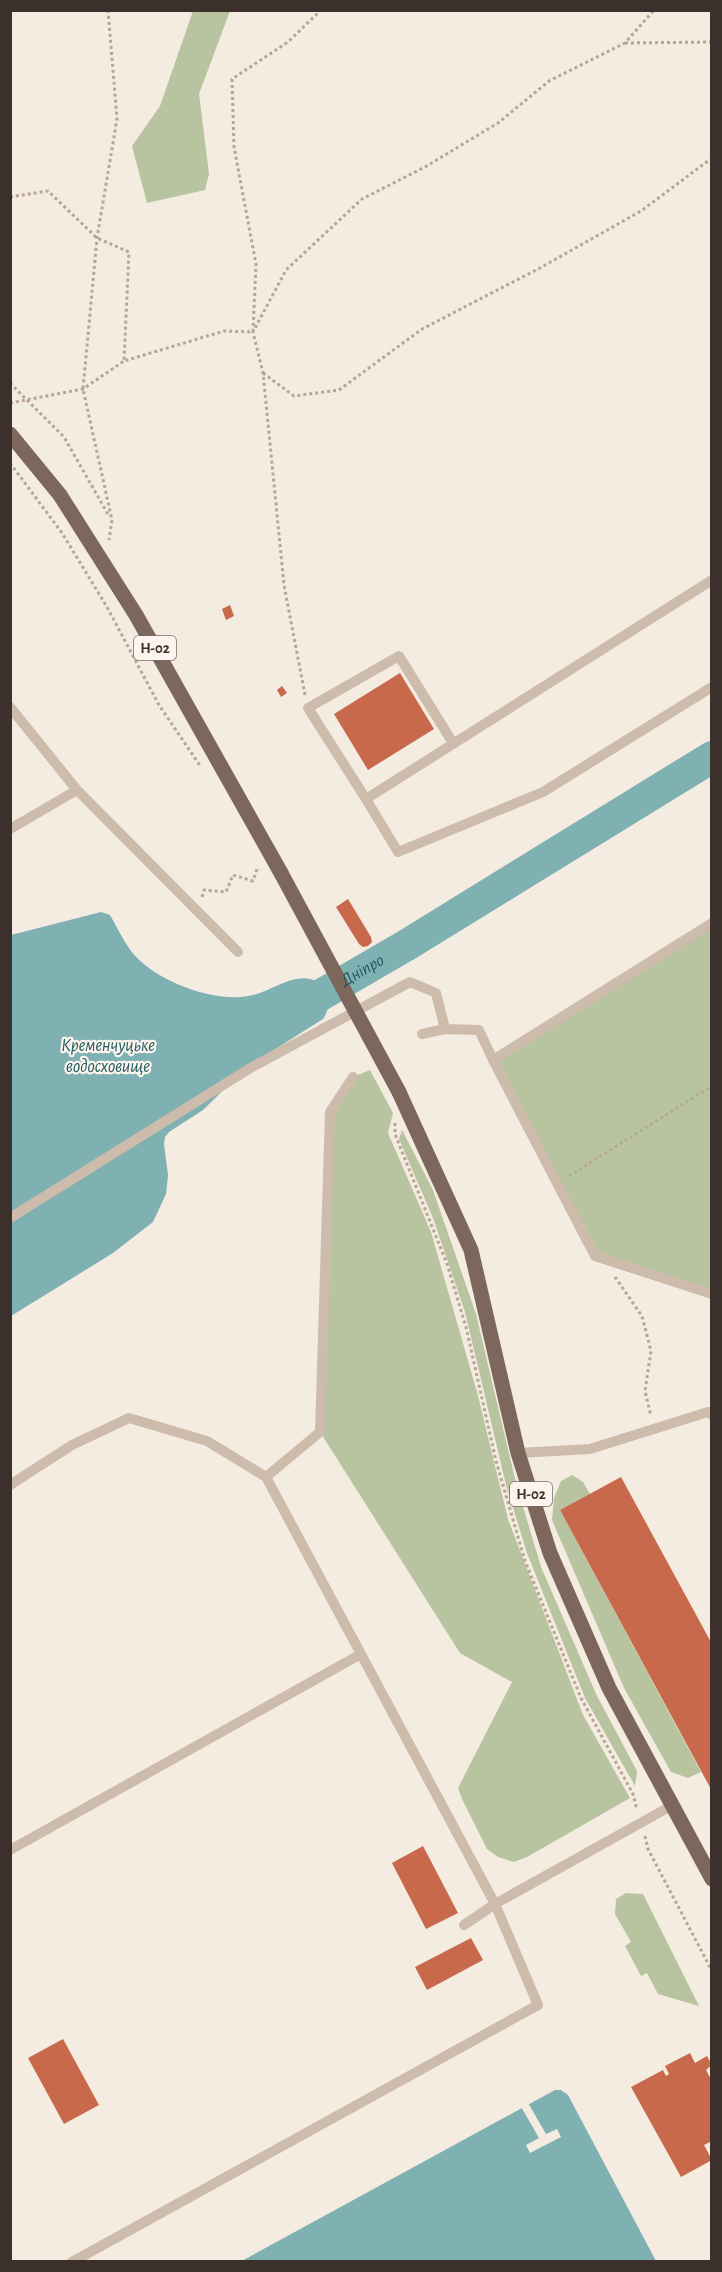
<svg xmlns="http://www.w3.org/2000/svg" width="722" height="2272" font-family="'Alegreya Sans',sans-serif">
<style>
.green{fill:#b8c4a0}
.water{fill:#7fb0b2}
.pier{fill:#f4ebe1}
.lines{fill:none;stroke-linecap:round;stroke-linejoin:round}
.river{stroke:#7fb0b2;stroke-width:32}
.building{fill:#c8694b}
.path{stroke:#b9a596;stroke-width:3;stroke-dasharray:3 3;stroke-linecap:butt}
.lane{stroke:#cdbbac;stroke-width:10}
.primary{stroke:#7d675c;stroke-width:15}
.primary-bridge{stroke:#7d675c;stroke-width:15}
.labels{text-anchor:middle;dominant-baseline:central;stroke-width:4.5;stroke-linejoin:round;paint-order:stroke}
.shield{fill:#fbf5ee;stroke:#756b66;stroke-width:1.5}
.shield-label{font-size:15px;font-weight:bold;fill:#3b302b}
.water-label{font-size:18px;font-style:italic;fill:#1f5a5e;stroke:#fbf5ee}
</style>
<rect width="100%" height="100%" fill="#f4ebe1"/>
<path class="green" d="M193,11H230L199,94L209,174L205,190L147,203L132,146L160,106Z
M711,923V1294L595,1256L493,1060Z
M370,1070L393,1113L388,1133L431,1232L477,1392L508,1519L583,1715L630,1798L527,1857L514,1862L498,1857L487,1849L462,1799L458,1788L512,1682L460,1653L320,1432L330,1112L353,1077Z
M402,1130L433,1190L476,1314L516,1483L541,1567L597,1696L637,1771L635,1786L585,1698L527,1553L506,1485L465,1312L433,1218L399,1139Z
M572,1475L583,1482L590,1494L560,1510L701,1772L688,1778L671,1772L624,1688L552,1520L554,1498L561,1481Z
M626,1893L643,1894L699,2006L658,1994L647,1973L641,1976L625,1946L631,1942L615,1914L616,1899Z"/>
<path class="water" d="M101,912L110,915C117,927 123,940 131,951C155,982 219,1006 257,994C273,989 293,975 310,979C328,983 333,1006 323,1019L247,1067L203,1110L169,1132L165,1137L164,1144L168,1175L166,1194L153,1222L113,1253L11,1316V935Z
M555,2090H561L568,2095L656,2261L240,2262Z"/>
<path class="pier" d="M527,2101L546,2134L557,2129L561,2137L530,2153L526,2145L539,2138L520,2105Z"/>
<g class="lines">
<path class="river" id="s1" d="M288,1014L405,946L712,757"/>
</g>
<path class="building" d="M230,605L234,616L226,620L222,609Z
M400,673L434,729L368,770L334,714Z
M282,686L287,693L281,697L277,690Z
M348,899L371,937L372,942L368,946L363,947L359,944L336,907Z
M621,1477L712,1644V1791L560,1510Z
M423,1846L458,1913L426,1929L392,1863Z
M471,1938L483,1960L427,1990L415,1967Z
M63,2039L99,2105L64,2124L28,2058Z
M690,2053L695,2063L707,2056L712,2065L706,2070L712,2081V2141L704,2145L712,2160L681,2177L631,2087L663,2070L666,2076L669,2074L665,2066Z"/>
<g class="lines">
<path class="path" d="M108,10L117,119L97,238L83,389L112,520L109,540
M625,43L712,42
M10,197L48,191L97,238L129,252L124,361L224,331L253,332L256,264L234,147L232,79L288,42L321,10
M263,373L294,396L339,390L422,329L540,268L641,211L712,158
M10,383L64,437L109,516
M10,403L83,389L124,361
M10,463L62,533L107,607L159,705L201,767
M305,695L284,585L263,373L253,332L286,270L362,199L425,167L498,123L549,81L625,43L654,10
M202,897L204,890L226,892L233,875L253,881L257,869H260
M395,1123V1134L447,1264L466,1327L496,1461L525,1561L581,1698L633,1794L637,1810
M569,1176L712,1086
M615,1277L642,1316L651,1351L645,1391L651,1416
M645,1836L648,1849L712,1971"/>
<path class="lane" d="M10,707L77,790L238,952
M453,743L399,656L308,708L366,799L712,580
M366,799L398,852L543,792L712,687
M10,829L77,790
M712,923L493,1060L595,1256L712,1294
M422,1034L445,1029L479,1030L493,1060
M10,1218L252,1067L410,982L436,993L445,1029
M518,1453L590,1449L708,1412L712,1415
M266,1477L320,1432L330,1112L353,1077
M10,1485L72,1445L129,1418L207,1441L266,1477L495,1904L671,1806
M10,1850L361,1654
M72,2262L538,2005L495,1904L464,1925"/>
<path class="primary" d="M10,434L60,495L136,615L281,873
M399,1092L471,1250L518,1453L550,1553L609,1688L712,1879"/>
<path class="primary-bridge" d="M281,873L399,1092"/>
</g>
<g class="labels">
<g class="shield">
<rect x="134" y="636" width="42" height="24" rx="4.5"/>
<rect x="510" y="1482" width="42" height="24" rx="4.5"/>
</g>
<g class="shield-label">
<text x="155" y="648">Н-02</text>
<text x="531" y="1494">Н-02</text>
</g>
<g class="water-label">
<text stroke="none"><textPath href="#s1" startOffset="86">Дніпро</textPath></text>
<text x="108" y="1046">Кременчуцьке<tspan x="108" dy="21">водосховище</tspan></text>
</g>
</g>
<rect width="722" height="2272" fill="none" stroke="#3b302b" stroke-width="24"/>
</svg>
